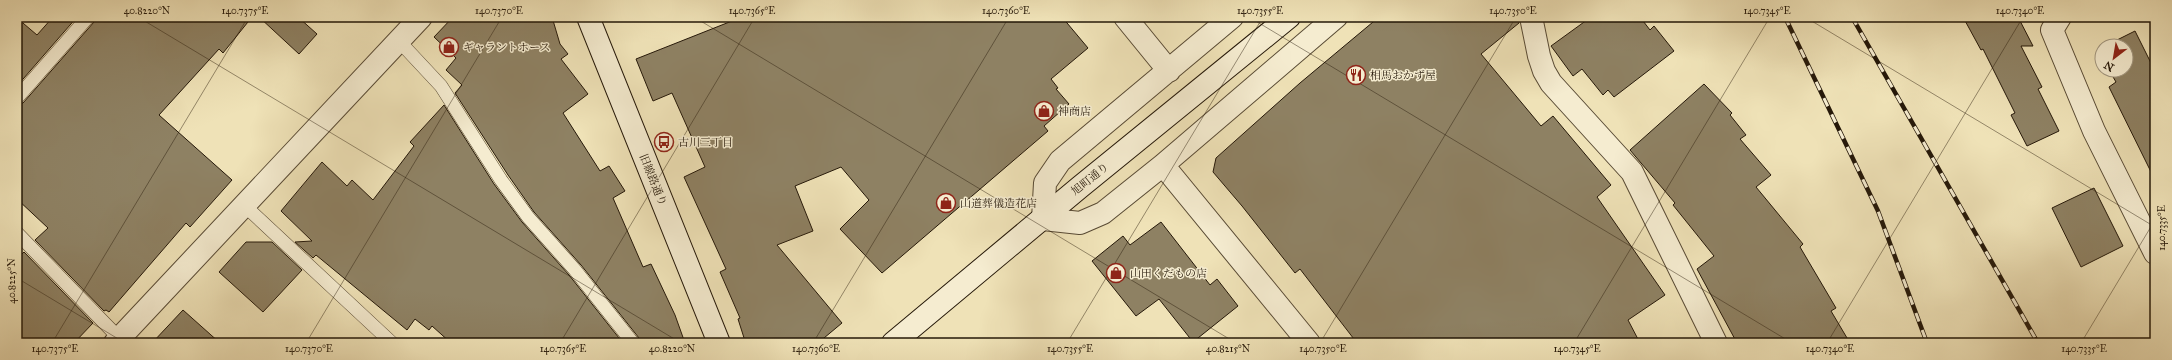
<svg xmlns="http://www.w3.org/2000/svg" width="2172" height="360" font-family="'IM FELL Great Primer','Noto Serif JP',serif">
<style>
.building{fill:#8e8163;stroke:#251809}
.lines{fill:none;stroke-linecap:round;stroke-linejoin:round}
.lane-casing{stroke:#584a34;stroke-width:14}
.street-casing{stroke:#584a34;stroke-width:24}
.secondary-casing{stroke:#251809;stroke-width:24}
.lane{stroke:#f5ecd0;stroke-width:13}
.street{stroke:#f5ecd0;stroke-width:22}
.secondary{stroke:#f5ecd0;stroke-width:22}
.rail-casing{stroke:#251809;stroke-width:4.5}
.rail{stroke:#f5ecd0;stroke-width:3;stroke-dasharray:9;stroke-linecap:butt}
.ticks{fill:none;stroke:#251809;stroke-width:1;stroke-opacity:0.45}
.labels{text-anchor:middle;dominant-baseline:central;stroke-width:3;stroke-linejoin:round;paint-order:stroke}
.poi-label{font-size:11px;fill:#251809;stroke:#f5ecd0;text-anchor:start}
.street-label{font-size:11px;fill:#251809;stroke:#f5ecd0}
.neatline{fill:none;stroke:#251809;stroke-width:1.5}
.ticks-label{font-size:10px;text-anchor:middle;fill:#251809}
</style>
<rect width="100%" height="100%" fill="#efe2b7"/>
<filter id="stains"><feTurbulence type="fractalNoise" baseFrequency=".005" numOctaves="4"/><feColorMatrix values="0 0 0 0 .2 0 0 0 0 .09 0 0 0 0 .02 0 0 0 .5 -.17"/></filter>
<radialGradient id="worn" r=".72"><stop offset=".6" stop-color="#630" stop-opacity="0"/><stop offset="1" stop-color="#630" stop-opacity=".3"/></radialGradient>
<path class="building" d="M53,17H77L17,86V18L37,35Z
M96,17H252L223,53L219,49L159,115L232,180L190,227L186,223L109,312L106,310L104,311L35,240L48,228L17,199V106L23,103L94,22Z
M259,17H298L317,34L299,54Z
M453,17H552L560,44L568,54L561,59L588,94L563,113L600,171L609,166L625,191L613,198L643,267L651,264L675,315L685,343H641L639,338L581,265L534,212L508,175L455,93L462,85L446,70L456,58L434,37Z
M742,17H1062L1088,48L1051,79L1058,88L1056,89L1069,104L1044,126L1048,131L882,273L840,229L869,200L841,167L795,186L813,231L777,245L842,323L818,343H755L745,341L738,319L740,318L720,272L726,269L684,177L705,167L672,93L653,101L636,59Z
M1379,17H1519V23L1481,54L1541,126L1553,116L1611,185L1597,197L1665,295L1628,320L1640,343H1357L1300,269L1295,273L1242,206L1213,172L1216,158L1300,83Z
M1591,17H1640L1650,30L1654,26L1674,51L1614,97L1608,90L1603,95L1582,69L1573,76L1551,46Z
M1963,17H2018L2033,46H2021L2042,87L2038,89L2059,131L2027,146L2011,115L2015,113L1983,49L1981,50Z
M2135,31L2155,71V180L2109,87L2116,82L2109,70H2126V46H2105Z
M1704,84L1732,113L1730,115L1746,135L1740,139L1771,175L1756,187L1803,244L1800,247L1836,308L1831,311L1850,343H1737L1697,269L1714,256L1673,205L1675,203L1630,150Z
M444,105L494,184L522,222L569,275L623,343H451L432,326L429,330L415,319L407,330L316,255L313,258L295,242L312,241L281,211L322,162L347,186L352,180L373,200L414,146L410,142Z
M2094,188L2123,246L2081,267L2052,208Z
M1161,222L1210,285L1217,279L1238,306L1193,342L1159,299L1136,316L1092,261L1123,236L1130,245Z
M246,242H272L302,270L263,312L219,272Z
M24,252L93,323L74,343H17V259Z
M183,310L220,343H152Z"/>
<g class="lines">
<g class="lane-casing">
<path id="lane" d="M399,41L441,86L501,180L528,217L575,270L633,343
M17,98L88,17
M244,205L392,343
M17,233L119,338"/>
</g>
<g class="street-casing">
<path id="street" d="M1125,17L1169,71
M1232,17L1060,161L1045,183L1043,219L1080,223L1103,213L1163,165L1336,17
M1531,17L1539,56L1544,71L1551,83L1632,172L1716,343
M2060,17L2052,30L2094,131L2155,253
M1163,165L1309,343
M115,343L421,17"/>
</g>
<g class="secondary-casing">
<path id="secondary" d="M588,17L719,343
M893,343L1080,187L1289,17"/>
</g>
<use href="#lane" class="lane"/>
<use href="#street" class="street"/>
<use href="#secondary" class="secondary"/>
<g class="rail-casing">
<path id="rail" d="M1785,17L1878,211L1927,343
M1852,17L2038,343"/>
</g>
<use href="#rail" class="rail"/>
</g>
<path class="ticks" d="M138,17L681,343M694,17L1236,343M1249,17L1792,343M1805,17L2155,227M17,278L125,343M52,343L248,17M306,343L502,17M560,343L755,17M813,343L1009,17M1067,343L1263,17M1320,343L1516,17M1574,343L1770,17M1827,343L2023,17M2081,343L2155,220"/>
<defs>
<g id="shop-ring" transform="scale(1)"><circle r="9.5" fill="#f5ecd0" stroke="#8f2418" stroke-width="1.5"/><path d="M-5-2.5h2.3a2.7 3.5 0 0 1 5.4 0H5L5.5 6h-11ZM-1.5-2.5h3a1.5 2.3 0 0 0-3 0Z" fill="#8f2418"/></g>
<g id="restaurant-ring" transform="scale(1)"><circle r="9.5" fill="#f5ecd0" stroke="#8f2418" stroke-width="1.5"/><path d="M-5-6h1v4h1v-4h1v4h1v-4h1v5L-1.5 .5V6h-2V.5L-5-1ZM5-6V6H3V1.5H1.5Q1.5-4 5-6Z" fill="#8f2418"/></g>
<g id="bus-ring" transform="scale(1)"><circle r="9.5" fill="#f5ecd0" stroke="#8f2418" stroke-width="1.5"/><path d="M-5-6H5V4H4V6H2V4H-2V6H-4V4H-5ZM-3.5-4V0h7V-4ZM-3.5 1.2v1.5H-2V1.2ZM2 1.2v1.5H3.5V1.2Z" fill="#8f2418"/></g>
</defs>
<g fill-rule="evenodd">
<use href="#shop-ring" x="449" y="47"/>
<use href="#restaurant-ring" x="1356" y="75"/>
<use href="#shop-ring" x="1044" y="111"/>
<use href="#bus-ring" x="664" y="142"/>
<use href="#shop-ring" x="946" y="203"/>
<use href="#shop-ring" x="1116" y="273"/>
</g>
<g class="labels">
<g class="poi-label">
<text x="463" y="47">ギャラントホース</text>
<text x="1370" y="75">相馬おかず屋</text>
<text x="1058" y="111">神商店</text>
<text x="678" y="142">古川三丁目</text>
<text x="960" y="203">山道葬儀造花店</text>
<text x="1130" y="273">山田くだもの店</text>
</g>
<g class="street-label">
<text transform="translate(1090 179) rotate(-39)">旭町通り</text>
<text transform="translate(653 180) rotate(68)">旧線路通り</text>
</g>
</g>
<rect width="2172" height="360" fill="none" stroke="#efe2b7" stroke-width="44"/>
<g transform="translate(2114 58) rotate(211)"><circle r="19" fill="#f5ecd0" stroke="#a29780"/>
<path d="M0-3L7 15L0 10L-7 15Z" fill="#8f2418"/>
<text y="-6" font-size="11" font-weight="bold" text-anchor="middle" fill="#251809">N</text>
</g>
<rect x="22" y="22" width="2128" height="316" class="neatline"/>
<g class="ticks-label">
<text x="147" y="14">40.8220°N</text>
<text x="245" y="14">140.7375°E</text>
<text x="499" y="14">140.7370°E</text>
<text x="752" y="14">140.7365°E</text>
<text x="1006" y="14">140.7360°E</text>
<text x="1260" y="14">140.7355°E</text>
<text x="1513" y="14">140.7350°E</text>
<text x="1767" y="14">140.7345°E</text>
<text x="2020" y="14">140.7340°E</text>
<text transform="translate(2161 228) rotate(-90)" y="4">140.7335°E</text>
<text transform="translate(11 281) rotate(-90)" y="4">40.8225°N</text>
<text x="55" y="352">140.7375°E</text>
<text x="309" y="352">140.7370°E</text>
<text x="563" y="352">140.7365°E</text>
<text x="672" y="352">40.8220°N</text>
<text x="816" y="352">140.7360°E</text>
<text x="1070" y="352">140.7355°E</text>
<text x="1228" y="352">40.8215°N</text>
<text x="1323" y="352">140.7350°E</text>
<text x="1577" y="352">140.7345°E</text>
<text x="1830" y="352">140.7340°E</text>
<text x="2084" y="352">140.7335°E</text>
</g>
<rect width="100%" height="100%" filter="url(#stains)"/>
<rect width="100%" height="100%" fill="url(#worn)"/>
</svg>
